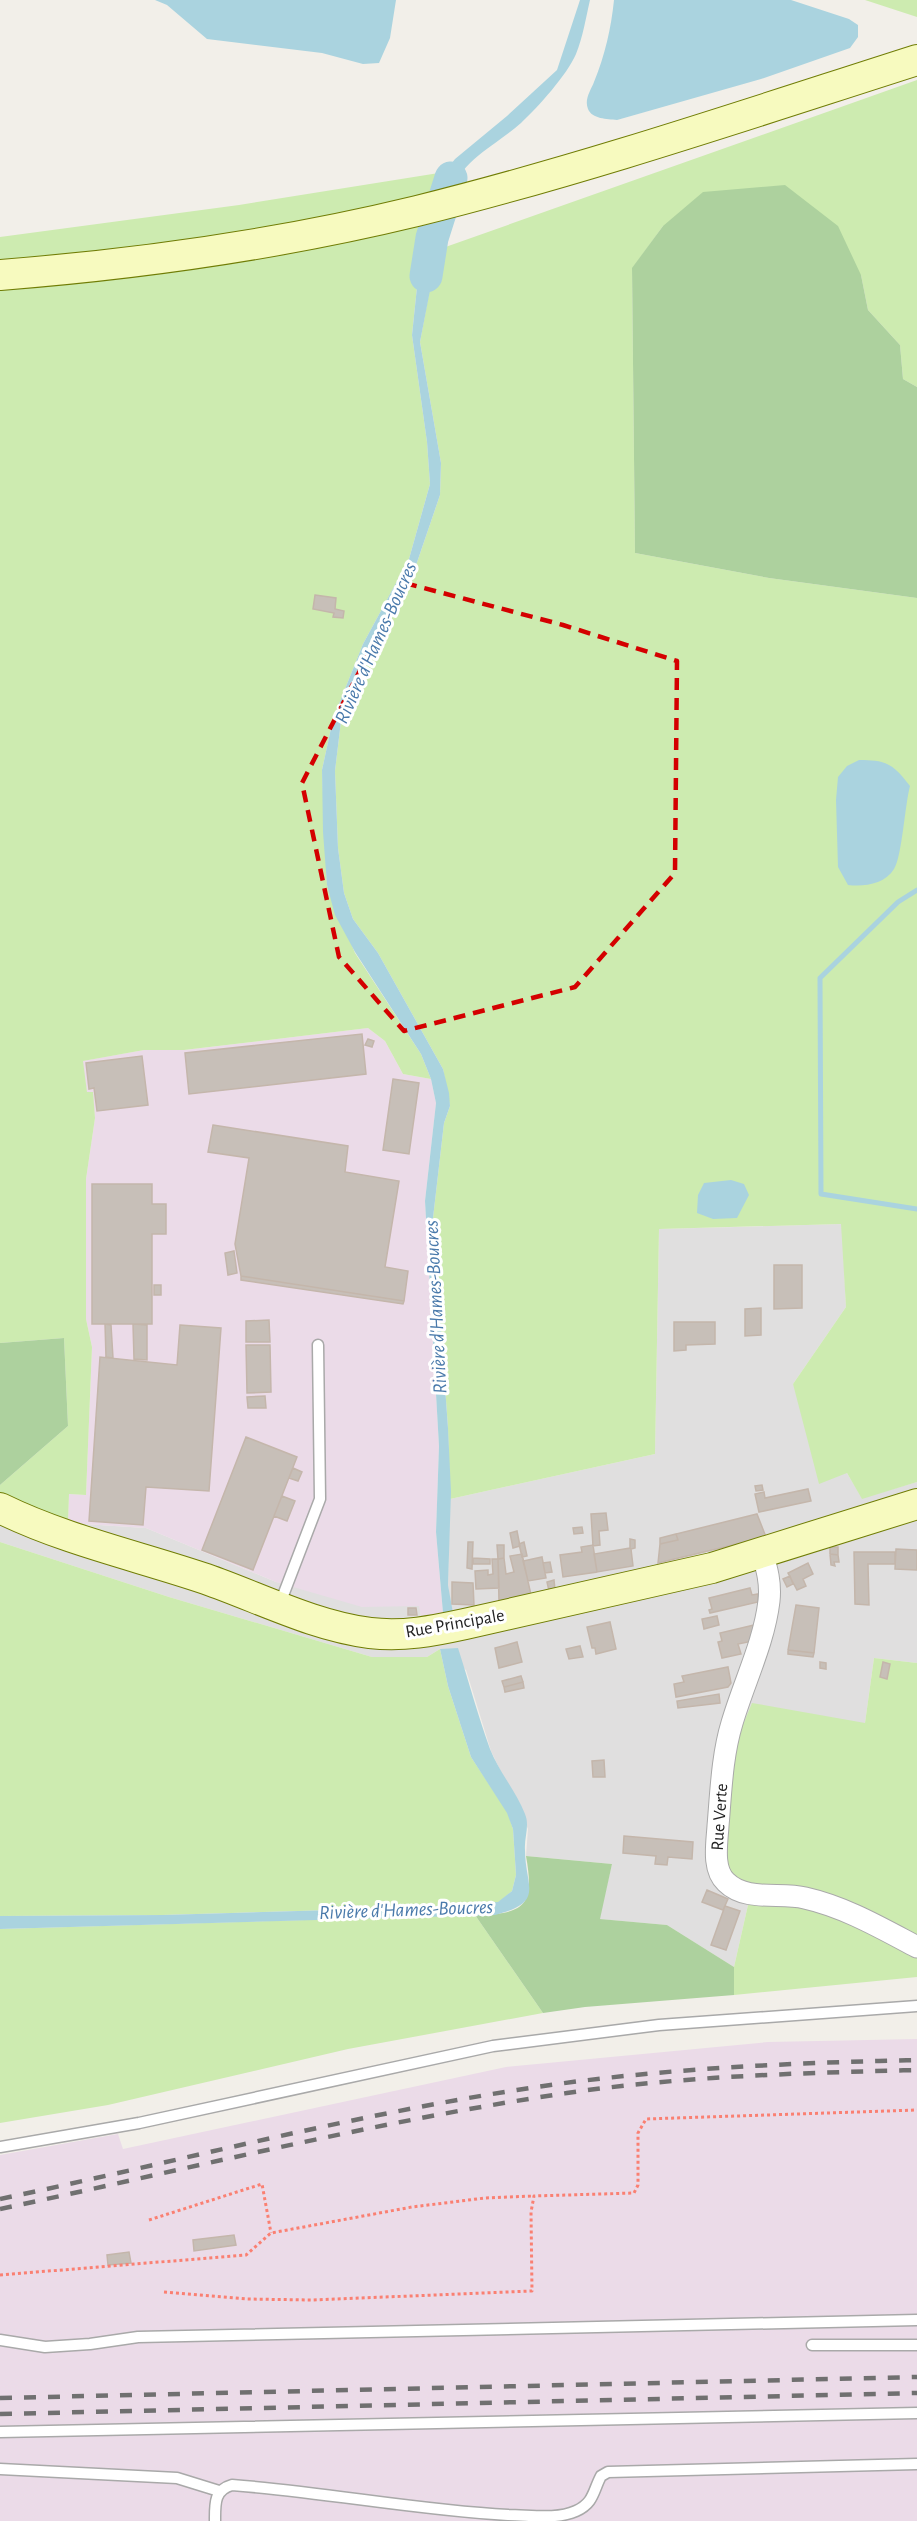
<svg xmlns="http://www.w3.org/2000/svg" width="917" height="2521" font-family="'Alegreya Sans',sans-serif">
<style>
.residential{fill:#e0dfdf}
.industrial{fill:#ebdbe8}
.grass{fill:#cdebb0}
.forest{fill:#add19e}
.water{fill:#aad3df}
.lines{fill:none;stroke-linecap:round;stroke-linejoin:round}
.stream{stroke:#aad3df;stroke-width:5}
.river{stroke:#aad3df;stroke-width:33}
.building{fill:#c7bfb8;stroke:#c4b6ab;stroke-width:1.5}
.lane-casing{stroke:#a9a9a9;stroke-width:13}
.street-casing{stroke:#a9a9a9;stroke-width:23}
.secondary-casing{stroke:#707d05;stroke-width:32}
.path{stroke:#fa8072;stroke-width:3;stroke-dasharray:3 3;stroke-linecap:butt}
.lane{stroke:#fff;stroke-width:10}
.street{stroke:#fff;stroke-width:21}
.secondary{stroke:#f7fabf;stroke-width:30}
.rail{stroke:#707070;stroke-width:4.5;stroke-dasharray:12 12;stroke-linecap:butt}
.marked{fill:none;stroke:#d40000;stroke-width:4.5;stroke-dasharray:12 8;stroke-linejoin:round}
.labels{text-anchor:middle;dominant-baseline:central;stroke-width:6;stroke-linejoin:round;paint-order:stroke}
.street-label{font-size:18px;fill:#222;stroke:#fff}
.water-label{font-size:20px;font-style:italic;fill:#4a7aab;stroke:#fff}
</style>
<rect width="100%" height="100%" fill="#f2efe9"/>
<path class="residential" d="M842,1224L846,1307L793,1384L862,1498L917,1482V1663L874,1658L865,1723L724,1863L748,1905L734,1967L667,1925L599,1919L612,1864L526,1856L528,1829L491,1751L466,1670L440,1649L427,1657H372L169,1597L0,1542V1493L68,1523L146,1528L276,1582L420,1606L421,1616L452,1613L448,1585L450,1499L655,1454L659,1229Z"/>
<path class="industrial" d="M368,1028L385,1041L403,1074L431,1079L436,1103L425,1201L439,1446L436,1532L443,1613L421,1616L419,1606L362,1607L276,1582L146,1528L68,1523L69,1494L86,1495L92,1347L86,1319V1179L95,1118L92,1092L87,1093L82,1061L144,1050H184Z
M917,2039V2521H0V2155L118,2134L123,2149L506,2067L768,2042Z"/>
<path class="grass" d="M865,0H917V17Z
M917,80V387L903,379L900,345L868,310L861,275L663,226L632,269L635,553L769,578L917,598V1482L862,1499L847,1473L819,1484L793,1384L846,1307L841,1224L659,1229L655,1454L450,1499L448,1428L433,1218L444,1123L450,1106L443,1069L378,953L353,919L344,893L338,848L335,771L341,721L373,650L412,577L440,495L441,463L420,342L437,250Z
M445,172L428,231L417,287L412,335L427,442L430,484L409,559L363,644L333,719L322,770L327,885L355,953L421,1054L431,1079L403,1074L385,1041L368,1028L184,1050H144L83,1061L87,1092H93L95,1118L86,1179V1319L92,1347L86,1495L69,1494L68,1523L0,1493V1485L68,1426L64,1338L0,1343V237L239,205Z
M0,1542L169,1597L372,1657H427L440,1649L448,1686L471,1757L508,1813L513,1829L516,1875L512,1891L498,1903L404,1908L162,1915L0,1916Z
M874,1658L917,1663V1977L734,1995V1967L748,1905L724,1863L734,1746L752,1703L865,1723Z
M475,1915L543,2013L348,2049L108,2105L0,2123V1929Z"/>
<path class="forest" d="M785,185L838,226L861,275L868,310L900,345L903,379L917,387V598L769,578L635,553L632,268L663,226L703,192Z
M64,1338L68,1426L0,1485V1343Z
M526,1856L612,1864L600,1919L667,1925L734,1967V1995L585,2007L543,2013L475,1915C525,1914 535,1906 526,1856Z"/>
<path class="water" d="M155,0H396L390,38L379,63L363,64L322,53L207,39L167,5Z
M580,0H590C586,17 583,37 576,54C567,75 538,107 521,123C491,149 463,158 447,198L438,197L445,172L455,159L507,116L557,70Z
M614,0H791L849,19L858,25V37L850,48L761,79L617,120C607,119 592,119 588,109C584,99 591,90 594,82C605,55 611,29 614,0Z
M442,229L420,342L441,463L440,495L412,577L373,650L341,721L335,771L338,848L344,893L353,919L378,953L443,1069L449,1093L450,1106L444,1123L433,1218L448,1428L451,1492L448,1585L453,1613H443L436,1532L439,1446L425,1201L436,1103L431,1079L421,1054L355,952L335,915L327,885L323,832L322,770L333,719L363,644L409,559L430,484L427,442L412,335L417,287L428,231Z
M859,760C887,760 893,764 910,786C905,804 902,857 894,869C885,884 864,887 848,885L838,867L836,800L838,777L847,766Z
M731,1180L744,1184L749,1195L737,1218L713,1219L697,1213L698,1195L704,1183Z
M458,1648C469,1682 478,1716 490,1749C499,1772 516,1791 525,1814C530,1826 524,1837 525,1850C525,1887 546,1902 495,1915L0,1929V1916L162,1915L404,1908L498,1902L512,1891L516,1875L513,1829L507,1813L471,1757L448,1686L440,1649Z"/>
<g class="lines">
<path class="stream" d="M917,890L898,902L820,978L821,1194L917,1209"/>
<path class="river" d="M426,276L432,238L451,178"/>
</g>
<path class="building" d="M315,595L336,598L335,609L344,611L343,618L333,617L334,613L313,609Z
M362,1034L366,1074L189,1094L185,1053Z
M368,1039L374,1041L372,1047L365,1045Z
M142,1056L148,1105L97,1111L94,1088L89,1089L86,1063Z
M393,1079L419,1083L409,1154L383,1150Z
M213,1125L348,1146L345,1172L399,1181L385,1267L408,1271L404,1301L241,1276L235,1244L249,1158L208,1152Z
M92,1184H152V1204H166V1234H152V1324H92Z
M234,1251L237,1273L228,1275L225,1253Z
M774,1265H802V1308L774,1309Z
M241,1276L404,1301L403,1304L241,1280Z
M154,1285H161V1295H154Z
M761,1308V1335L745,1336V1309Z
M269,1320L270,1342H246V1321Z
M674,1322H715V1344L686,1345V1350L674,1351Z
M105,1324L111,1325L113,1358L106,1357Z
M133,1324L147,1325V1360L134,1359Z
M180,1325L221,1328L209,1491L146,1487L143,1525L89,1521L100,1357L177,1365Z
M246,1345H270L271,1392L247,1393Z
M265,1396L266,1408H248L247,1397Z
M246,1437L297,1457L253,1570L202,1550Z
M293,1468L302,1472L298,1481L289,1478Z
M762,1485L763,1490L756,1491L755,1486Z
M808,1489L811,1501L759,1512L755,1494L764,1492L765,1498Z
M282,1496L295,1501L287,1521L274,1516Z
M606,1513L608,1530L599,1531L600,1545L593,1546L591,1514Z
M757,1514L766,1537L658,1563L660,1544L678,1540L676,1534Z
M582,1527L583,1533L574,1534L573,1528Z
M517,1531L520,1546L513,1548L510,1533Z
M676,1534L678,1540L660,1544V1538Z
M630,1539L635,1540V1548L631,1549L633,1566L597,1572L594,1554L630,1548Z
M468,1542H473L472,1569L467,1568Z
M524,1542L527,1556L522,1557L519,1544Z
M497,1545H504V1558L498,1559Z
M593,1545L597,1572L563,1577L560,1555L582,1552L581,1547Z
M830,1547H838V1555L830,1554Z
M896,1549L917,1550V1570L895,1569Z
M854,1552H895V1564H868L869,1605L855,1604Z
M522,1554L531,1595L499,1602L498,1559L504,1558L506,1574L514,1572L510,1556Z
M830,1554L838,1555L839,1562H834L835,1566L831,1565Z
M542,1557L546,1578L528,1581L523,1561Z
M473,1558L490,1559V1564H473Z
M492,1559H498L499,1588L476,1589L475,1571L488,1570V1575L493,1574Z
M550,1562L552,1572L545,1573L543,1563Z
M808,1563L813,1574L803,1579L806,1586L797,1590L788,1573Z
M790,1576L793,1584L787,1587L783,1579Z
M554,1580L555,1590L549,1591L547,1582Z
M452,1582L473,1583L474,1605L452,1604Z
M750,1588L752,1595L758,1594V1602L710,1613L709,1610L712,1609L709,1598Z
M796,1605L819,1608L814,1653L788,1650Z
M408,1608H416L417,1615H408Z
M717,1616L719,1625L704,1629L702,1619Z
M610,1622L616,1649L596,1654L595,1648H592L587,1627Z
M754,1625L753,1641L738,1644L741,1654L722,1658L718,1642L722,1641L720,1633Z
M517,1642L522,1662L499,1668L495,1648Z
M580,1646L583,1657L569,1659L566,1649Z
M788,1650L814,1653L813,1657L788,1654Z
M820,1662L826,1663V1669L820,1668Z
M883,1662L890,1664L887,1679L880,1677Z
M728,1667L731,1683L728,1687L676,1697L674,1684L684,1682L682,1676Z
M521,1676L523,1682L504,1687L502,1681Z
M523,1682L524,1688L505,1692L504,1687Z
M719,1694L720,1703L678,1708L677,1701Z
M604,1760L605,1777H593L592,1761Z
M624,1836L693,1842L692,1859L668,1857L667,1865L655,1864L656,1856L623,1853Z
M707,1890L728,1899L723,1910L702,1902Z
M725,1906L740,1911L726,1950L711,1945Z
M234,2235L236,2245L194,2251L193,2240Z
M129,2252L131,2263L108,2265L107,2255Z"/>
<g class="lines">
<g class="lane-casing">
<path id="lane" d="M279,1606L320,1499L318,1345
M0,2147L139,2123L493,2046L659,2025L917,2006
M0,2340L45,2347L90,2344L138,2337L917,2320
M812,2345H917
M0,2432L917,2413
M0,2469L177,2478L219,2491
M215,2521C215,2504 214,2490 232,2485C325,2492 416,2510 508,2515C530,2515 556,2520 576,2511C594,2503 593,2491 601,2476L608,2472L917,2464"/>
</g>
<g class="street-casing">
<path id="street" d="M762,1552C767,1569 771,1583 769,1601C764,1643 744,1682 732,1723C722,1756 721,1791 718,1826C717,1843 712,1869 726,1882C746,1902 780,1892 805,1898C845,1907 881,1928 917,1947"/>
</g>
<g class="secondary-casing">
<path id="secondary" d="M0,275C140,264 281,244 417,211C586,169 751,113 917,60
M0,1508C65,1540 138,1556 206,1579C260,1598 314,1626 370,1633C403,1637 433,1631 465,1624L712,1568L917,1504"/>
</g>
<path class="path" d="M149,2220L262,2184L271,2233
M0,2275L246,2255L271,2233L412,2207L485,2198L534,2196
M164,2292L247,2299L312,2300L532,2291L531,2212L534,2196L634,2193L638,2185V2133L646,2119L917,2110"/>
<use href="#lane" class="lane"/>
<use href="#street" class="street"/>
<use href="#secondary" class="secondary"/>
<path class="rail" d="M0,2199C172,2163 343,2117 517,2090C649,2069 783,2063 917,2060
M0,2209C189,2169 377,2121 567,2093C683,2076 800,2073 917,2070
M0,2398L917,2377
M0,2414L917,2393"/>
</g>
<path class="marked" d="M405,583L563,625L677,661L675,873L575,987L404,1031L339,957L302,783Z"/>
<g class="labels">
<g class="street-label">
<text transform="translate(455 1624) rotate(-10)">Rue Principale</text>
<text transform="translate(720 1817) rotate(-86)">Rue Verte</text>
</g>
<g class="water-label">
<text transform="translate(376 643) rotate(-66)">Rivière d'Hames-Boucres</text>
<text transform="translate(436 1307) rotate(-93)">Rivière d'Hames-Boucres</text>
<text transform="translate(406 1910) rotate(-2)">Rivière d'Hames-Boucres</text>
</g>
</g>
</svg>
